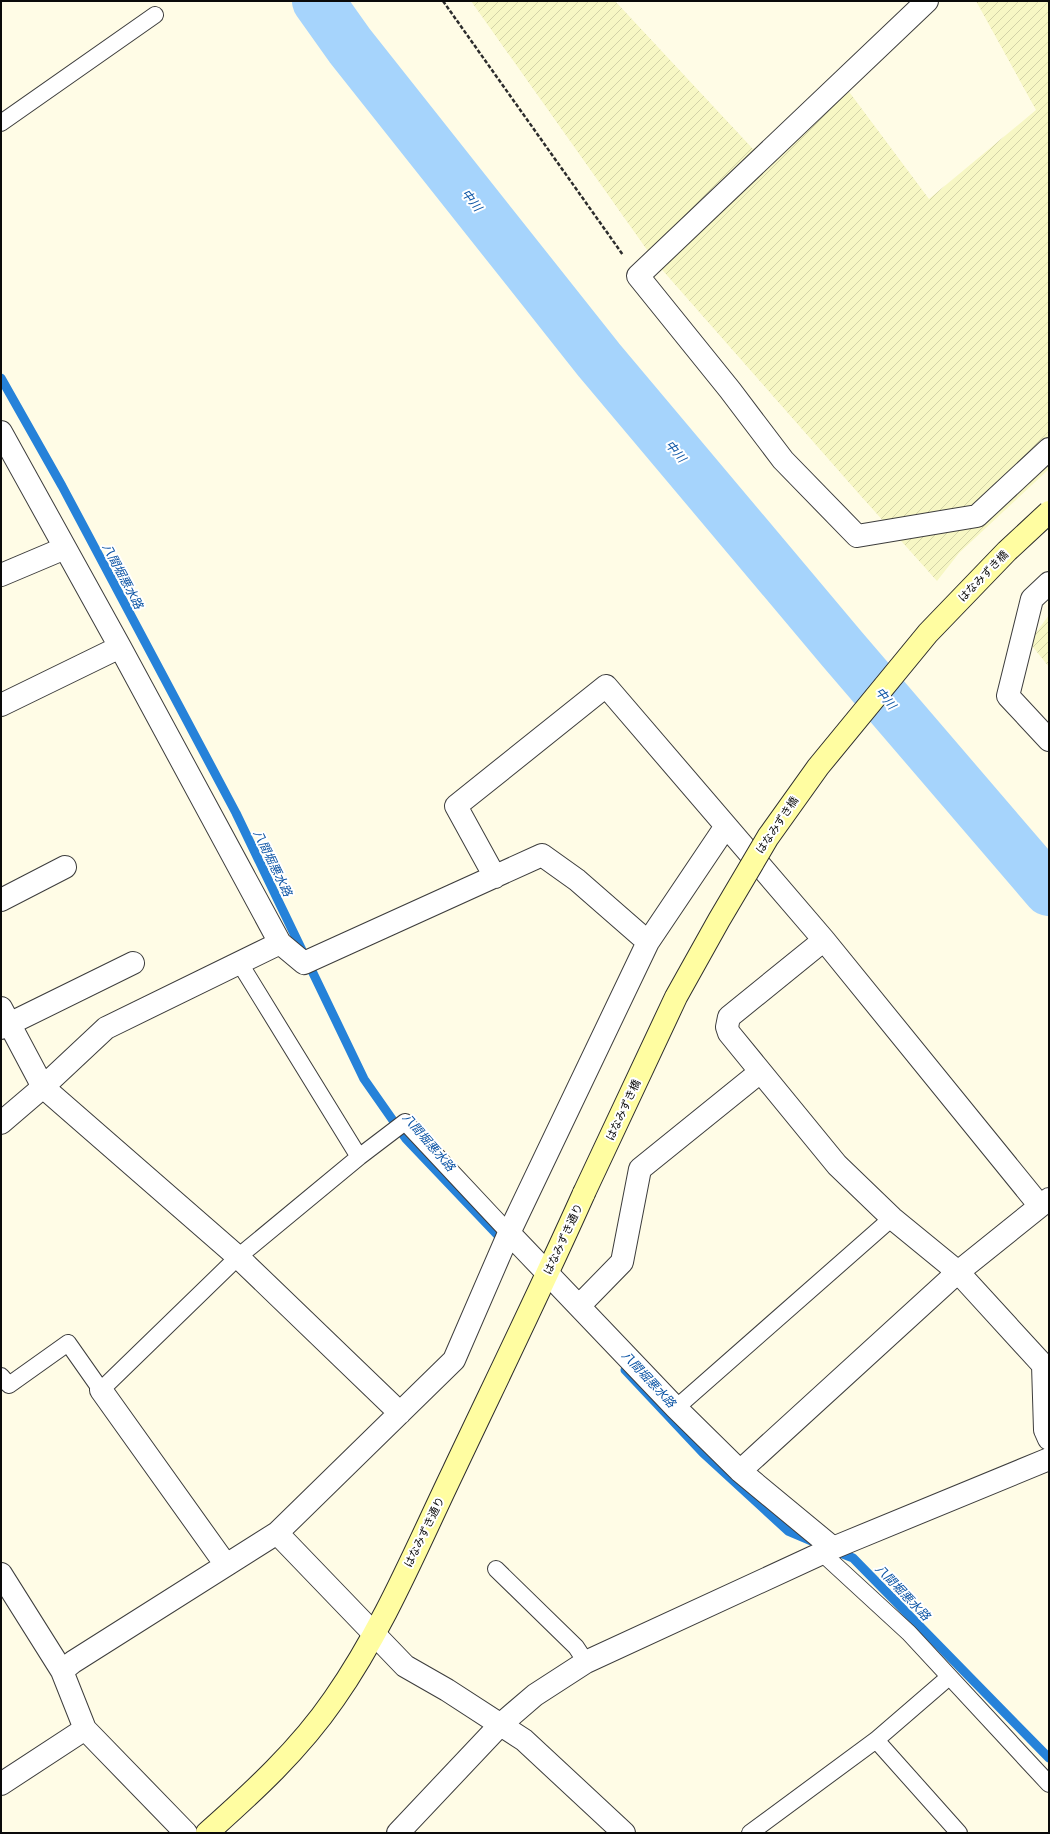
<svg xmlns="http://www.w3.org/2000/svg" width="1050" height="1834" font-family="'Libre Baskerville','Noto Sans JP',serif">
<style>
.farmland{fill:url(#farmland-furrows)}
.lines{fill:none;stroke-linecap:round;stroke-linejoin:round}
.stream{stroke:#2682d9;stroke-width:9}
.river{stroke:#a6d4fc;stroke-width:52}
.lane-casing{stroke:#3d3d3d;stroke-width:18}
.street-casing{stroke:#3d3d3d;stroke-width:24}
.secondary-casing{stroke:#2c2c2c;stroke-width:24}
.path{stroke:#2c2c2c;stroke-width:2.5;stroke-dasharray:4 2;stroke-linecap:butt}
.lane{stroke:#fff;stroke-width:16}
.street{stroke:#fff;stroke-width:22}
.secondary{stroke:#fffda1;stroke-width:22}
.secondary-bridge-casing{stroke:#2c2c2c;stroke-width:24;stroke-linecap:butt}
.secondary-bridge{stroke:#fffda1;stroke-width:22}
.labels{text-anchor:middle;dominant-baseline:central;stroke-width:4;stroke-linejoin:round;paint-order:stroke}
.street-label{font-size:11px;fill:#0a0a0a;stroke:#fff}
.water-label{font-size:12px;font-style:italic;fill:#0a53a4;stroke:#fff}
</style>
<defs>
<pattern id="farmland-furrows" width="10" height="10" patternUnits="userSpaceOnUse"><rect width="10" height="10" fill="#f7f7c4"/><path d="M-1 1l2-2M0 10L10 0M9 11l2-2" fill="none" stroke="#d2d2a7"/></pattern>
</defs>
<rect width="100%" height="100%" fill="#fffce6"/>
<path class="farmland" d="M471,1H615L753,149L847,89L929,199L1036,110L976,1H1049V469L959,553L937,581L860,495L657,264Z
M1049,615V667L1029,642Z"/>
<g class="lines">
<path class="stream" d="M1,378L62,486L236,813L364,1079L406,1139L505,1243
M625,1370L703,1453L788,1531L814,1542
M835,1551L853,1558L1049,1758"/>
<path class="river" d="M318,1L350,46L599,360L843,650L1049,890"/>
<g class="lane-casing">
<path id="lane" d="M1,123L155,15
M239,962L359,1157L405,1122L509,1233
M1,1376L9,1385L68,1343L101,1390L238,1257L359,1157
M676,1408L892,1218
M822,1553L909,1633L1049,1784
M496,1569L576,1647L586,1662
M876,1740L959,1833
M750,1833L876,1740L949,1677"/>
</g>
<g class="street-casing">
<path id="street" d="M927,1L638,276L730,390L783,460L857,536L977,516L1049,449
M1,432L120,647L280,943L304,963L542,855L577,880L648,942
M1,575L65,548
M1049,583L1032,599L1008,696L1049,740
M1,705L120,647
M495,877L456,806L606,686L824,940L1040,1206
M1,900L65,867
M824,940L729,1017L727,1027L729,1033L837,1165L892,1218L958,1272L1043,1365L1045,1430L1049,1439
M1,1008L43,1087L238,1257L400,1413
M1,1028L133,963
M1,1123L43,1087L106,1028L280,943
M509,1233L676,1408L740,1471L833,1548
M579,1306L622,1262L640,1169L760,1072
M101,1390L226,1565
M740,1471L958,1272L1049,1199
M277,1533L405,1666L447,1690L524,1740L624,1833
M1,1574L62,1671
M1,1784L85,1729
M186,1833L85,1729L62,1671L73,1662L277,1533L454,1360L509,1233L648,942L726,826
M398,1833L500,1725L535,1695L586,1662L833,1548L1049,1459"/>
</g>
<g class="secondary-casing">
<path id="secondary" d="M207,1833C253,1792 299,1750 334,1699C383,1629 416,1549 453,1472C497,1379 542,1287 584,1193"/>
</g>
<path class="path" d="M443,1L623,255"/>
<use href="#lane" class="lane"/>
<use href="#street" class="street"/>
<use href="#secondary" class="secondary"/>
<g class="secondary-bridge-casing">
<path id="secondary-bridge" d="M584,1193L676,997L719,920L768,837L818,767L928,633L1007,551L1049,512"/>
</g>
<use href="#secondary-bridge" class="secondary-bridge"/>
</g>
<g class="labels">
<g class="street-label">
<text transform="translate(983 576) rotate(-46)">はなみずき橋</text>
<text transform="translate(777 825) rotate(-56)">はなみずき橋</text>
<text transform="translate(623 1110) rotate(-65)">はなみずき橋</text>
<text transform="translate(563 1239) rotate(-65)">はなみずき通り</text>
<text transform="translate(424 1532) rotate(-64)">はなみずき通り</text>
</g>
<g class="water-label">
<text transform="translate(472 200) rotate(52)">中川</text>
<text transform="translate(676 451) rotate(50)">中川</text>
<text transform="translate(123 576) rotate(62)">八間堀悪水路</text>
<text transform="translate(886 698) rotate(50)">中川</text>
<text transform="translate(273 863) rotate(64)">八間堀悪水路</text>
<text transform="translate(429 1142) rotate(49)">八間堀悪水路</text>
<text transform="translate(649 1379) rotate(47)">八間堀悪水路</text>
<text transform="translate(903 1592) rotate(46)">八間堀悪水路</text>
</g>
</g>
<rect width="1050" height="1834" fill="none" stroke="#0a0a0a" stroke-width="4"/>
</svg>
